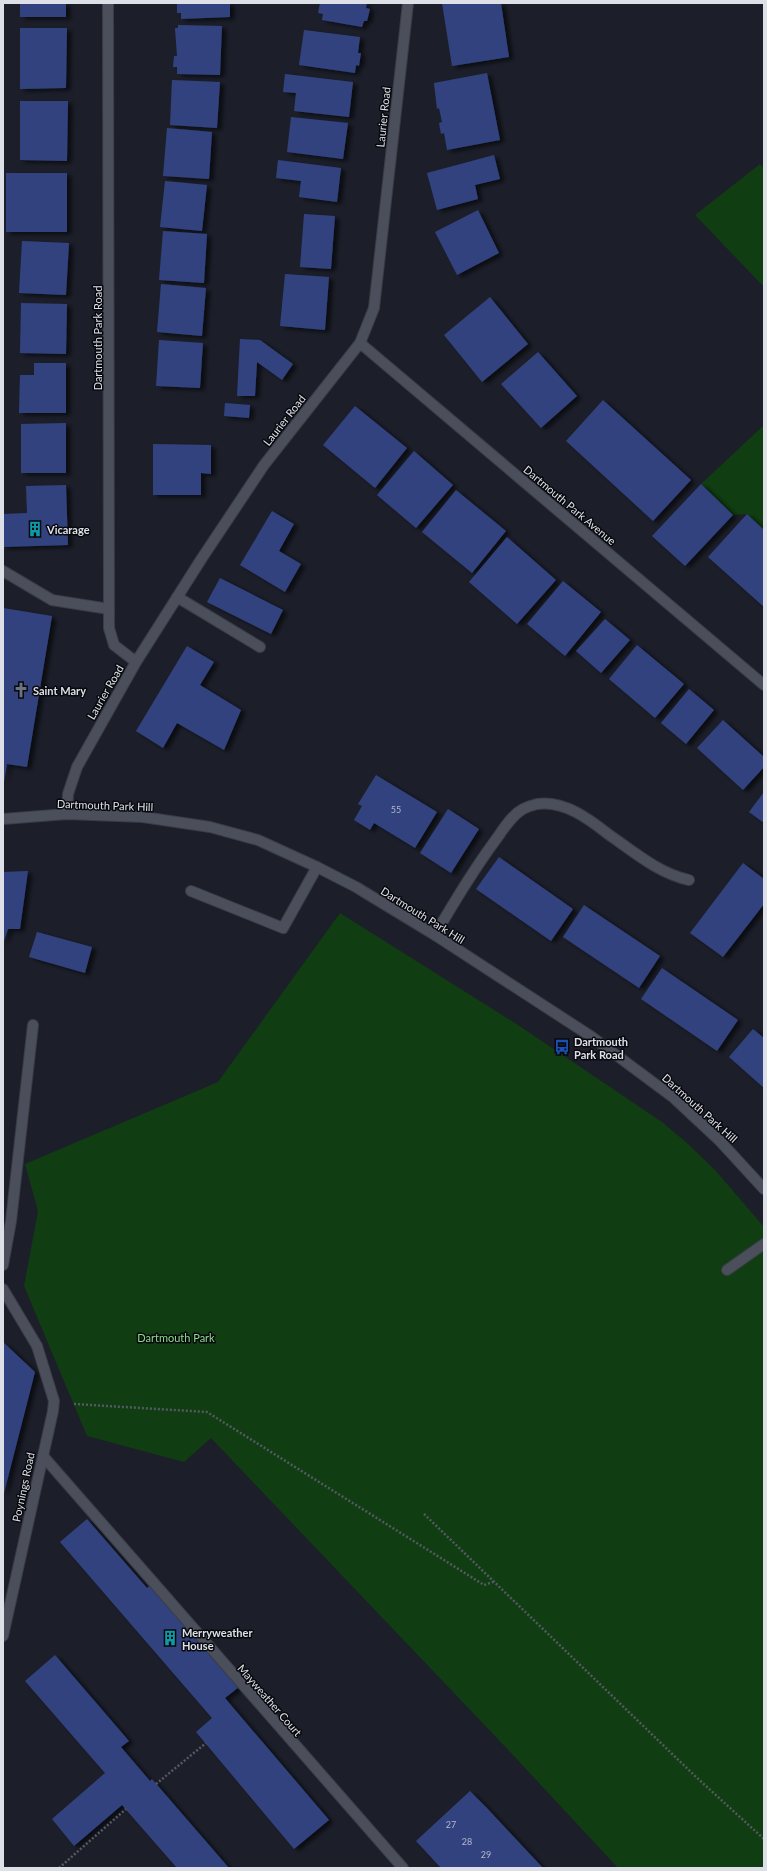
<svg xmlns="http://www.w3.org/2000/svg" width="767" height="1871" font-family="Lato,sans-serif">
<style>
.green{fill:#103d11}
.building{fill:#32437f;filter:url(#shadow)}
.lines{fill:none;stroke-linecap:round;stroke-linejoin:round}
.service-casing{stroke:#3a3d45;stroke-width:12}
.pedestrian-casing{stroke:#3a3d45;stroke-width:12}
.minor-casing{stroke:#3a3d45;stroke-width:12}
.tertiary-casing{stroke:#3a3d45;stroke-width:12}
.path{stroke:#565963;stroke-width:2.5;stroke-dasharray:2 2;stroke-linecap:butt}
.service{stroke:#4b4f5b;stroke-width:10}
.pedestrian{stroke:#4b4f5b;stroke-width:10}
.minor{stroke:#4b4f5b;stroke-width:10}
.tertiary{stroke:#4b4f5b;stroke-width:10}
.labels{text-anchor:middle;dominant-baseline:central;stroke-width:3;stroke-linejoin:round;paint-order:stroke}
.number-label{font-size:9px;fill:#b2b9cd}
.street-label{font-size:11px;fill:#dde0e7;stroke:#08090e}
.poi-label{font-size:11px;font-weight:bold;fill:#dde0e7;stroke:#08090e;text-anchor:start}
.park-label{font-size:11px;fill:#8fdb8c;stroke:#08090e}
</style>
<defs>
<filter id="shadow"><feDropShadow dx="4.5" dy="2.5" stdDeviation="2" flood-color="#0009"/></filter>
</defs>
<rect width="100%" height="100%" fill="#1c1f2a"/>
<path class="green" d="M760,164L764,169V287L695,215Z
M764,425V530L747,514L733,515L701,484Z
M340,913L518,1025L662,1122L687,1143L715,1170L764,1227V1868H618L513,1755L211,1438L184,1462L87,1436L24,1286L38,1211L25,1164L218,1082Z"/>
<path class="building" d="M20,3H66V17H20Z
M177,3H230V17L181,19V13H177Z
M320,3H367L366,8L370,9L367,21H364L362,27L322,20L323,14L318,13Z
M442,3H501L509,57L452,66Z
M178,25L222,26L220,75L177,74V67H173L174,56H177L175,28H178Z
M20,28H67L66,88L20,89Z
M304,30L360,37L358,53H361L359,66L356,65L355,73L299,65Z
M487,73L500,140L447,150L444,133L441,134L439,123L442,122L439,108L437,109L434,83Z
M285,74L353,82L349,117L294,111L296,93L283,92Z
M172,80L220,82L217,128L170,125Z
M20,101H68L67,161L20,160Z
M291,117L348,123L343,159L287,152Z
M167,128L212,132L209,179L163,176Z
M494,155L500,179L475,185L478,199L437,210L427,173Z
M278,160L341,168L337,202L299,197L301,181L276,178Z
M6,173H67V232H6Z
M165,181L207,185L202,231L160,227Z
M478,210L499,253L457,275L435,232Z
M304,214L335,216L331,269L300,267Z
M163,231L207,234L204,283L159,280Z
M22,241L69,243L66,295L19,293Z
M285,274L329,277L325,330L280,326Z
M161,284L206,288L202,336L157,332Z
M490,297L528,344L482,382L444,335Z
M21,303L67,304L66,354L20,353Z
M240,339L260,340L293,364L282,380L257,362L255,396H237Z
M159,340L203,343L200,388L156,386Z
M538,352L577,396L541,428L501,384Z
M34,363H66V413H19L20,375H34Z
M603,400L691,480L653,521L566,441Z
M225,403L250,405L249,418L224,416Z
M355,406L407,448L375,488L323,445Z
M66,423V473H21V424Z
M153,444L211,445V474L201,473V495H153Z
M414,451L453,485L416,528L377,495Z
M701,484L733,515L685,566L652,536Z
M66,485L68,545L3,547V514L27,513L26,486Z
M456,490L506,531L472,573L422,532Z
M272,511L294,524L279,551L301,564L285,592L240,565Z
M747,514L764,530V607L708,557Z
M507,537L556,580L517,624L469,582Z
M220,578L283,610L271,634L207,602Z
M563,581L601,612L565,656L527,624Z
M3,608L52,616L27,767L7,764L4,782Z
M605,619L630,640L601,673L576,651Z
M637,645L684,684L655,718L609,679Z
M187,646L214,662L200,685L241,710L224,750L177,723L163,748L136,731Z
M689,689L714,710L686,744L661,723Z
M723,720L764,757V767L743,790L697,748Z
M376,775L437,812L415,848L374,823L370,830L354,820L362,806L358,804Z
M764,792V823L749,812Z
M448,809L479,829L451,873L420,853Z
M499,857L573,909L551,941L476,889Z
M743,863L764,879V904L723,957L690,933Z
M28,871L20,929H8L3,944V872Z
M584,905L660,956L639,988L563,937Z
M37,932L92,947L85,973L29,957Z
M662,968L738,1020L717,1051L641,999Z
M753,1029L764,1038V1088L729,1057Z
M3,1342L35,1372L4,1493H3Z
M87,1519L147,1588L151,1585L239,1687L225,1698L329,1820L294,1849L196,1732L212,1718L60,1542Z
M55,1655L129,1741L121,1747L150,1781L152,1779L229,1868H177L122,1805L74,1846L52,1819L105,1773L25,1681Z
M470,1791L486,1807L543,1868H441L416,1841Z"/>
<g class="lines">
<g class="service-casing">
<path id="service" d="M3,571L52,600L109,609
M177,597L260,647
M191,891L283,928L317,867
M435,935C454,902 474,869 497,838C504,828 512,815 523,809C527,807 533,805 537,804C564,800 589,819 608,834C634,852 658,873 689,880
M3,1265L11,1221L33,1025
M727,1270L764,1244
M3,1289L37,1346"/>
</g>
<g class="pedestrian-casing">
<path id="pedestrian" d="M43,1456L403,1868"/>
</g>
<g class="minor-casing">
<path id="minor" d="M108,3L109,628L114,645L136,662
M360,343L764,685
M67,814L68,794L77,767L136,662L202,558L264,465L360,343L374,308L408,3
M3,1636L53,1411L54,1401L37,1346"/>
</g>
<g class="tertiary-casing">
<path id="tertiary" d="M3,819L67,814L143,817L210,827L258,840L317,867L356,887L435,935L592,1037L674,1098L719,1140L764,1189"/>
</g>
<path class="path" d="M74,1404L207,1412L484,1585L493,1582
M424,1514L695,1776L764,1839
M156,1784L206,1743
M59,1868L126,1809"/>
<use href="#service" class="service"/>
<use href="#pedestrian" class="pedestrian"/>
<use href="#minor" class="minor"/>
<use href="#tertiary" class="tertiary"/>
</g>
<defs>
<g id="building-bare" transform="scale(1.2)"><path d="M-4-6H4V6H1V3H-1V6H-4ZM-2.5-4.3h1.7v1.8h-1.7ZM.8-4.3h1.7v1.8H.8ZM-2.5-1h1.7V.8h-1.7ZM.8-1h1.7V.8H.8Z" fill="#0f9aa8" stroke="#08090e" stroke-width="2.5" paint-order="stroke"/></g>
<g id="church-bare" transform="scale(1.2)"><path d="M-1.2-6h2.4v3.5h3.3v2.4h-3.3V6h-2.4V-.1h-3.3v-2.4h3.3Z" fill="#6b7280" stroke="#08090e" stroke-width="2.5" paint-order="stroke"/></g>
<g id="bus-bare" transform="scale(1.2)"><path d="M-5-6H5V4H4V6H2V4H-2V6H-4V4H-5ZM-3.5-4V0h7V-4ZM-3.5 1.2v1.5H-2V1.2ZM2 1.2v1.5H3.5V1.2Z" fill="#1a4fb4" stroke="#08090e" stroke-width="2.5" paint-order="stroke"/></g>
</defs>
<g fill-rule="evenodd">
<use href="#building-bare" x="35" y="529"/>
<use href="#church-bare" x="21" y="690"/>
<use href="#bus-bare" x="562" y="1047"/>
<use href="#building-bare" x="170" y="1638"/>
</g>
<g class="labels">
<g class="number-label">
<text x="396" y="809">55</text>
<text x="451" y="1824">27</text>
<text x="467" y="1841">28</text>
<text x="486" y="1854">29</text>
</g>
<g class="street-label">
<text transform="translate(383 117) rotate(-84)">Laurier Road</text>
<text transform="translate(97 338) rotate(-90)">Dartmouth Park Road</text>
<text transform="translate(284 420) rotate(-52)">Laurier Road</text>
<text transform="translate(570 505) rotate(40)">Dartmouth Park Avenue</text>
<text transform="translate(105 692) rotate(-60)">Laurier Road</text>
<text transform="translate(105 805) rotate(2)">Dartmouth Park Hill</text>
<text transform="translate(423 915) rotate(32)">Dartmouth Park Hill</text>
<text transform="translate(700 1108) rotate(42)">Dartmouth Park Hill</text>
<text transform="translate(23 1487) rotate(-78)">Poynings Road</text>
<text transform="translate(270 1700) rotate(49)">Mayweather Court</text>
</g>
<g class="poi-label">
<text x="47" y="529">Vicarage</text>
<text x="33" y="690">Saint Mary</text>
<text x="574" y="1041">Dartmouth<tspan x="574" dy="13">Park Road</tspan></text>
<text x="182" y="1632">Merryweather<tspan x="182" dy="13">House</tspan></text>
</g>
<g class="park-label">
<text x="176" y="1337">Dartmouth Park</text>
</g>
</g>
<rect width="767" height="1871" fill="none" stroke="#dde0e7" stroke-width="8"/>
</svg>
